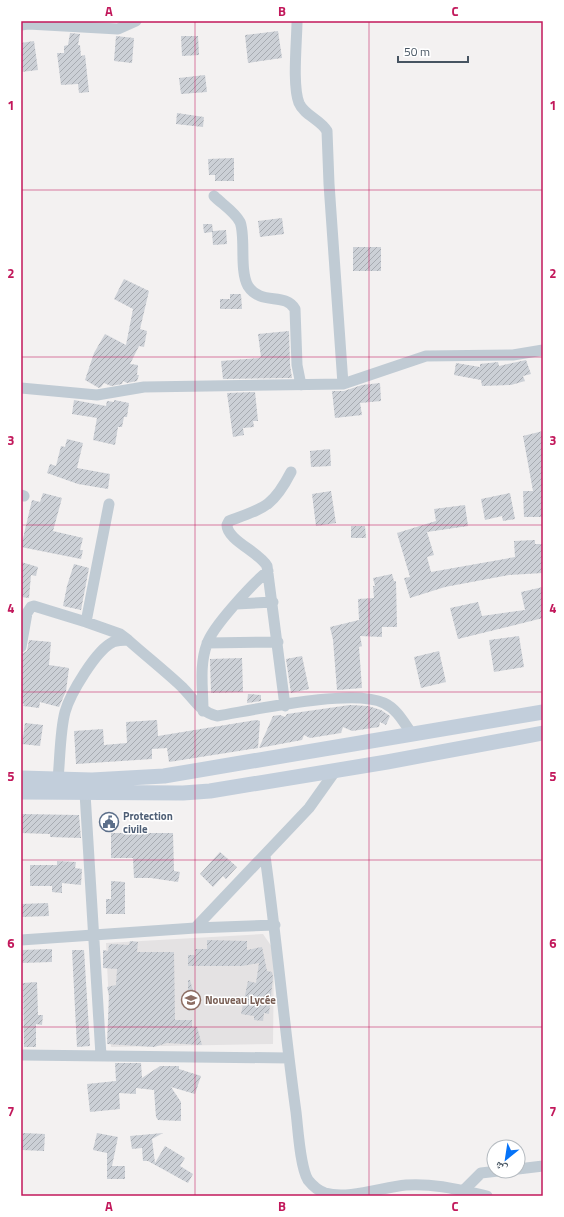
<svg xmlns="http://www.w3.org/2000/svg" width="564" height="1217" font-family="'Titillium Web','Noto Naskh Arabic',sans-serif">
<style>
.education{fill:#e4e2e3}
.building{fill:url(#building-hatch)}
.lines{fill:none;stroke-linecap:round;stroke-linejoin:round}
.minor{stroke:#c0cbd4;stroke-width:11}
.secondary{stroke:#c2cedb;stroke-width:15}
.grid{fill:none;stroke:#c2185b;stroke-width:1;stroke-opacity:0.55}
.labels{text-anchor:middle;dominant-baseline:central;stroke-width:3;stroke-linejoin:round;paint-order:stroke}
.service-label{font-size:11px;font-weight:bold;fill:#4e5e75;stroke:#fff;text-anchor:start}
.education-label{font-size:11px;font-weight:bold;fill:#785e54;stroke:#fff;text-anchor:start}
.neatline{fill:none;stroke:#c2185b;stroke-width:1.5}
.grid-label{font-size:13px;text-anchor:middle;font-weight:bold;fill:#c2185b}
</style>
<defs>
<pattern id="building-hatch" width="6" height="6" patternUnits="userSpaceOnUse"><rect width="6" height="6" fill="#ccd0d6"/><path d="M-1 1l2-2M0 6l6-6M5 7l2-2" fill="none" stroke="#a7abb1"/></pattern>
</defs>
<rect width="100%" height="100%" fill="#f3f1f1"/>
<path class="education" d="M263,934L272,947L274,955L273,1044L111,1047L106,943Z"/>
<path class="building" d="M278,31L282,58L248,63L245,35Z
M70,33L80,34L78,45H80L81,56L85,55L89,92L79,93L78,84L61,85L57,53H64V46L68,45Z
M116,36L134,38L132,63L114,61Z
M181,36H198L199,55L182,56Z
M34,41L38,70L21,72V43Z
M205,75L207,92L181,94L179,78Z
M177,113L204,117L203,127L176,124Z
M234,158V181H215V175H209L208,159Z
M282,218L284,234L260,237L258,221Z
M203,224H212L213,231L226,230L227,244L213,245L212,232L204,233Z
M353,247H381V271H353Z
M124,279L149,291L140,329L147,331L144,347L139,346L130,364L138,365L137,375H139L137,381L127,383L123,381L122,384L111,386L104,383L101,387L99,388L85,380L94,353L105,334L126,345L133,309L114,299Z
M230,294H241L242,309H220V299H230Z
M289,331L290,365L292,378L223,379L221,361L259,358L261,357L258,334Z
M526,360L531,374L523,376L525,381L511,385L482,386L481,380L454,375L456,363L480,367V364L498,362L499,366Z
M380,383L381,401L360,403L362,415L335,418L332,391H344L362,385Z
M255,392L258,421H253L254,427L243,428L244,435L233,437L227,393Z
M74,400L106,406L107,401L114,402V400L129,403L127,417H124L122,427H118L115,445L93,440L97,418L72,414Z
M543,431V517H524L523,491H533L523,436Z
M67,439L83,443L77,468L110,474L108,489L78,484L47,473L50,464L56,466L61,446L65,447Z
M330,449L331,466L311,467L310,451Z
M331,491L336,523L316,526L312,494Z
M43,493L62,498L53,531L83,538L80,550H83L81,559L21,547L32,500L40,502Z
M510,493L515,519L503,521L502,516L485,520L481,499Z
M465,505L468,526L427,532L434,555L427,557L431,572L515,557L514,541L535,540V544H543V573L509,575L445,587L410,598L404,578L410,577L397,533L436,521L434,509Z
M351,526H365L366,538H351Z
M21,562L38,567L36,576L31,575L29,598L21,597Z
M74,564L89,568L81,610L63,606L67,586Z
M392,574L394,581H396L397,627H382V637L360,636L362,646L359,647L362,688L337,690L333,640L330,627L359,620L358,599L374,598L373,586H375L373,578Z
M543,587V618L458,639L450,608L478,602L482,616L525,610L521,592Z
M519,636L524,667L494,672L489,640Z
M29,640L51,642L49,665L69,668L66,691L59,707L40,702L39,708L23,706L24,704L21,703V654L27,651Z
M439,651L446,682L421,688L414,657Z
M302,656L309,689L291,693L286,659Z
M242,658L243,692L211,693L210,659Z
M248,694L261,695V701L247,703Z
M350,705L368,706L381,710L390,716L386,725L380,722L379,727L352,731L343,727L341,733L310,738L304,735L302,740L259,748L273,716L280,715L285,717L287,714Z
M157,720L158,736L256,720L260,721L258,748L169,762L167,748L152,749V759L76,764L74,731L103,729L104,745L127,743L126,722Z
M25,723L43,725L40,746L22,744Z
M21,814L79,815L81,838L50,837V834L21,833Z
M111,833H173L174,871L180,872L178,882L151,878H134L133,858H111Z
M220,852L237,867L226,879L223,876L213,887L200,874Z
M57,861L76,862L75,868L82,869L81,885L62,883V893L52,892V886H30V865H57Z
M111,881L125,882V914H106V899H111Z
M48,903L49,916L21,917V904Z
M207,940L247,941V950L262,947L267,971L272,972L273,977L269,1014L264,1013L263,1021L254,1020V1016L241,1014L248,981L256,983L259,963L242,966H188V955H195V949H207Z
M130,941L138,942L137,952H174L175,1020H192V1027H197L202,1045L167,1043L154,1047L107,1044L109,995L107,987L116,985L117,969L103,968V950L108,951L109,945L112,944L129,945Z
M52,949V962L21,963V950Z
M72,950H84L90,1046L77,1047Z
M188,980H190L196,1002V1008L188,1011Z
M37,982L38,1015H43L42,1025L36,1024V1047H24L23,983Z
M115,1063H141L142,1078L160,1066H179V1069L201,1076L195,1094L171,1087L181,1102V1121L158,1120L156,1117L154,1090L136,1088V1094L119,1093L120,1109L90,1112L87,1084L116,1081Z
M23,1133L45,1134L44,1151L22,1150Z
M97,1133L118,1137L112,1166H125V1179H107V1153L93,1150Z
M163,1133L152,1139L155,1163L165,1146L185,1158L180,1166L193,1174L188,1183L148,1161H143L142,1148L132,1149L130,1136Z"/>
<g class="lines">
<path class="minor" d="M297,21C297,41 292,85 299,103C304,115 321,120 327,131L329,184L343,384
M21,25L28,24L118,29L136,21
M214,196C222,204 235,212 240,222C246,236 239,270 248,286C261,306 285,292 295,309L297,365L301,385
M21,388L97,395L144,387L343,384L426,356L513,355L543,350
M21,495L24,496
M109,504L86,622L120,634L128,640
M236,604L273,602
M207,643L278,642
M21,647L27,613L31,607L34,606L86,622
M285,706L267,566C259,552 227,540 227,525L229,521C264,508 273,507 291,472
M203,711C203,689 199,665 207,644C212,627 254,582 268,571
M58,779C60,759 60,731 65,712C70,694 96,650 113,642C118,640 123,640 128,640C146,656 165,671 182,687C194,699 200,712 217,716C254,710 353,688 384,703C397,709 404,723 412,734
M85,793L101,1056
M265,856C277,941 284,1026 296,1112C298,1128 300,1167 308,1180C312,1185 319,1191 325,1193C348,1200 383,1187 406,1185C434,1183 460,1190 487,1196
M195,928L275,925
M21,940L195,928L309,808L336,770
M21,1055L289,1058
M518,1169L543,1166
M463,1191L481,1173L498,1171"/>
<path class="secondary" d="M21,778L92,780L164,776L543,712
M21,792L183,793L210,791L387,762L543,733"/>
</g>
<path class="grid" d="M195,21V1196M369,21V1196M21,190H543M21,357H543M21,525H543M21,692H543M21,860H543M21,1027H543"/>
<defs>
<g id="civic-ring" transform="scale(1)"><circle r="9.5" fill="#fff" stroke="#5c6f8a" stroke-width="1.5"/><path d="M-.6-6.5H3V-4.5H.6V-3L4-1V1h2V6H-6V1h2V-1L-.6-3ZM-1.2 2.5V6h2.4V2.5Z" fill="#5c6f8a"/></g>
<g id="school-ring" transform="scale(1)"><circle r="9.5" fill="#fff" stroke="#8d6e63" stroke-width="1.5"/><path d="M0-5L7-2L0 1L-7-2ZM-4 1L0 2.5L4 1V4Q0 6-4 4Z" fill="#8d6e63"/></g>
</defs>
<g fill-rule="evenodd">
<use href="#civic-ring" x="109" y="822"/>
<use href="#school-ring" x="191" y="1000"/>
</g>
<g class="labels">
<g class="service-label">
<text x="123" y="816">Protection<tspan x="123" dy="13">civile</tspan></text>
</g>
<g class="education-label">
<text x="205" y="1000">Nouveau Lycée</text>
</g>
</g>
<rect width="564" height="1217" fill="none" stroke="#ffffff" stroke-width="44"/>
<g transform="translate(506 1159) rotate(210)"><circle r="19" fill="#ffffff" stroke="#b5bbc0"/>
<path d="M0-3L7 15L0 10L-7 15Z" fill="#0673f8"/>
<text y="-6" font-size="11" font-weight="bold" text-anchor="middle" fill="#465461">ش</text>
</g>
<path d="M398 56v6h70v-6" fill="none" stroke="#465461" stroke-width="2"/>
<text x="404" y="56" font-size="12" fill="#465461" stroke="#ffffff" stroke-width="3" paint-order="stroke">50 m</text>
<rect x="22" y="22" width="520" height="1173" class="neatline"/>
<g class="grid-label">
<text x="109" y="16">A</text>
<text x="282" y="16">B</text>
<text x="455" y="16">C</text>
<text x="11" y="110">1</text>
<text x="553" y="110">1</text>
<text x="11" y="278">2</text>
<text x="553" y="278">2</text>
<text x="11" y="445">3</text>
<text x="553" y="445">3</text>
<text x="11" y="613">4</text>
<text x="553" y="613">4</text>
<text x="11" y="781">5</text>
<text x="553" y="781">5</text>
<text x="11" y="948">6</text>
<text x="553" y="948">6</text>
<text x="11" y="1116">7</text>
<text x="553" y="1116">7</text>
<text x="109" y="1211">A</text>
<text x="282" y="1211">B</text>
<text x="455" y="1211">C</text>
</g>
</svg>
